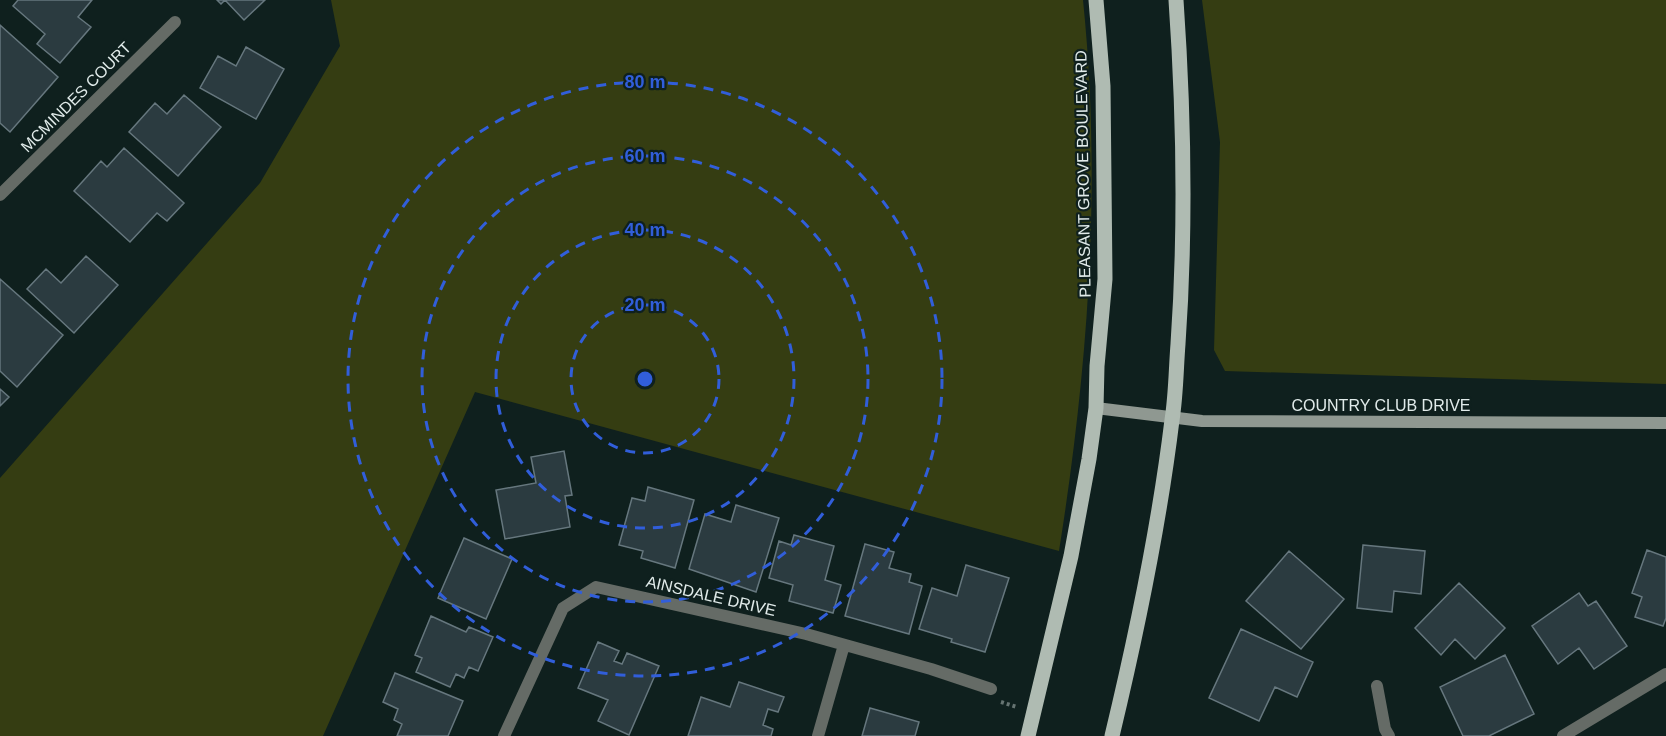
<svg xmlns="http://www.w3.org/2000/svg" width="1666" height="736" font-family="Helvetica,sans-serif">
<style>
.green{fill:#353d12}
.building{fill:#2b3b40;stroke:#66777e;stroke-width:1.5}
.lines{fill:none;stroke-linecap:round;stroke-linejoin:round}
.path{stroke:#667472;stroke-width:4;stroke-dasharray:3 3;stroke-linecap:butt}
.street{stroke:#656b66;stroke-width:12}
.secondary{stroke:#8f9891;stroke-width:12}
.primary{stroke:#afbbb2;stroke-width:15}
.ring{fill:none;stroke:#315eda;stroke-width:3;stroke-dasharray:10 8}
.labels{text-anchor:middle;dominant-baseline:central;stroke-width:4.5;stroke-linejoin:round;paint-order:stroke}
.street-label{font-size:16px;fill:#e1ebea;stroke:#0f201e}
.centre{fill:#315eda;stroke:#0f201e;stroke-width:3}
.ring-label{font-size:18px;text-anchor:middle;font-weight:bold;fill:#315eda;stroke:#0f201e;stroke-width:4.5;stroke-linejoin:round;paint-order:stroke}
</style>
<rect width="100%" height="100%" fill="#0f201e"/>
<path class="green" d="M331,0H1083C1102,184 1088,369 1059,551L475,392L323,736H0V478L260,183L340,46Z
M1202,0H1666V384L1225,371L1214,350L1220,142Z"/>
<path class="building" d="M18,0H92L78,17L91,27L60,63L37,44L45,34L13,6Z
M217,0H265L244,20L225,0L221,4Z
M0,25L58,77L10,132L0,123Z
M246,47L284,69L256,119L200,88L218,56L236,66Z
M184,95L221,127L178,176L129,132L155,103L167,114Z
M124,148L184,203L167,221L157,213L130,242L74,191L101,161L107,167Z
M86,256L118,285L74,333L27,289L46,269L61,283Z
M0,279L63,335L17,387L0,371Z
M0,389L9,397L0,406Z
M564,451L572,495L565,496L570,527L505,539L496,490L536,483L531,457Z
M648,487L694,500L675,568L641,558L643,551L619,545L632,498L645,501Z
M736,505L779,518L756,592L689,569L705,514L731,522Z
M794,535L834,546L825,580L841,585L833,613L789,601L793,585L769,578L779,541L791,545Z
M464,538L512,559L486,619L438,598Z
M865,544L894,552L889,568L911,574L909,582L922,586L909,634L845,616Z
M1363,545L1425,551L1421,594L1394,591L1392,612L1357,608Z
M1647,550L1666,557V618L1663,626L1635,617L1642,597L1632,593Z
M1289,551L1344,599L1301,649L1246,601Z
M966,565L1009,578L985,652L951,642L952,639L919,629L932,588L957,596Z
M1459,583L1505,628L1475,659L1455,639L1441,655L1415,628Z
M1579,593L1588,606L1596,601L1627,646L1594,669L1579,648L1558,664L1532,626Z
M431,616L466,632L469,627L493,637L478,671L469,667L464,678L456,674L450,687L416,672L422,658L415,655Z
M1241,629L1313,662L1297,697L1275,687L1259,721L1209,698Z
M598,642L619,651L614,661L622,664L627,653L659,666L629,735L598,721L608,700L578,688Z
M1505,655L1534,714L1489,736H1463L1440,687Z
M395,673L463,701L448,736H397L402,724L394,720L398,709L383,702Z
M739,682L784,697L778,712L768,709L763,725L773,729L771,736H688L701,697L730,707Z
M870,708L919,722L915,736H862Z"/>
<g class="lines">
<path class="path" d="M1001,702L1017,707"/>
<path class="street" d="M0,195L175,22
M1377,686L1385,729L1389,736
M504,736L563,608L596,587L806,634L931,669L991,689
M818,736L844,645
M1563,736L1666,674"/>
<path class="secondary" d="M1096,408L1202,421L1666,423"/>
<path class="primary" d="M1028,736L1071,556L1089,459L1096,408L1097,366L1105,279L1103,86L1096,0
M1112,736C1137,632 1159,527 1172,420C1176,395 1176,369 1178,344C1186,229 1184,115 1176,0"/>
</g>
<g class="ring">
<circle cx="645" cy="379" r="74"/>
<circle cx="645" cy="379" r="149"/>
<circle cx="645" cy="379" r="223"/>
<circle cx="645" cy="379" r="297"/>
</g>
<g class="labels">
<g class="street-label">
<text transform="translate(76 97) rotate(-45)">MCMINDES COURT</text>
<text transform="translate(1083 174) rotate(-91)">PLEASANT GROVE BOULEVARD</text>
<text x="1381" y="405">COUNTRY CLUB DRIVE</text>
<text transform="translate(711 596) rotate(13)">AINSDALE DRIVE</text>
</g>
</g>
<circle cx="645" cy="379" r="9" class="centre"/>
<g class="ring-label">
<text x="645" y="88">80 m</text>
<text x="645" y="162">60 m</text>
<text x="645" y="236">40 m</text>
<text x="645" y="311">20 m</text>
</g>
</svg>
